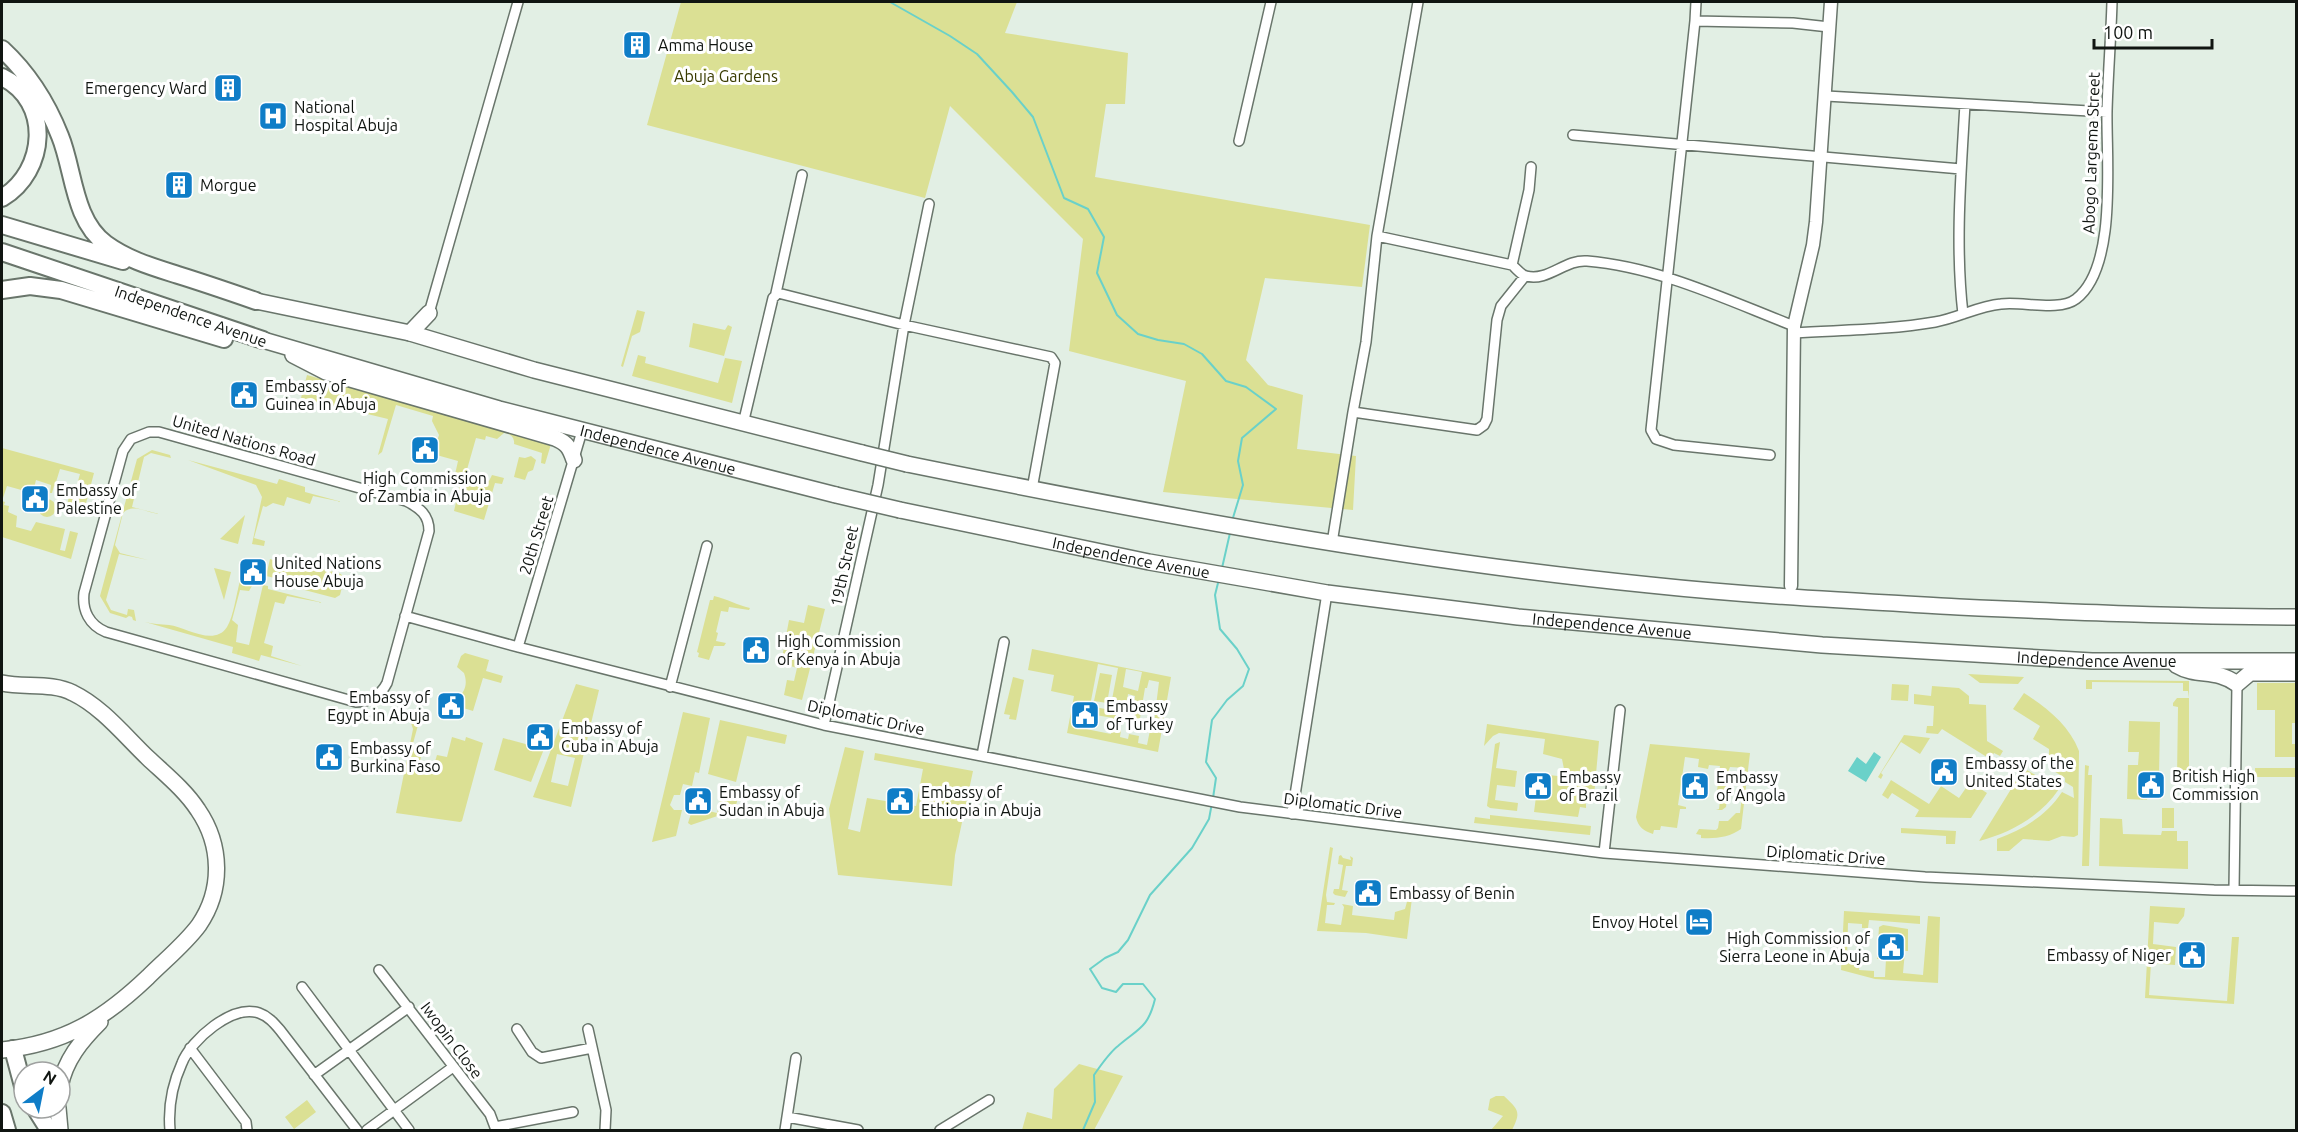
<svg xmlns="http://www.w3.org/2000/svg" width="2298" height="1132" font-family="Ubuntu,sans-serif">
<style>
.green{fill:#dbe094;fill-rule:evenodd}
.water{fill:#6ad1c9}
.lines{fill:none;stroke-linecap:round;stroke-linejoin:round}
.stream{stroke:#6ad1c9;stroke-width:2}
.minor-casing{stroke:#69756b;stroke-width:12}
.tertiary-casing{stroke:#69756b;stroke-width:15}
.primary-casing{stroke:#69756b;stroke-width:18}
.trunk-casing{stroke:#69756b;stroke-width:18}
.motorway-casing{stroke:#69756b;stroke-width:20}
.minor{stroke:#fff;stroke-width:9}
.tertiary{stroke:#fff;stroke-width:12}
.primary{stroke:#fff;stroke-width:15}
.trunk{stroke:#fff;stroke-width:15}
.motorway{stroke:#fff;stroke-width:16}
.primary-bridge-casing{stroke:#69756b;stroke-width:18;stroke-linecap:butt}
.primary-bridge{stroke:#fff;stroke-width:15}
.labels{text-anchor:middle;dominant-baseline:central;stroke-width:6;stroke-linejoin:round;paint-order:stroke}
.poi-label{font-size:16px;fill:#101511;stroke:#fff;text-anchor:start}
.park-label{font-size:16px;fill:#393b00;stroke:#fff}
.street-label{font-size:16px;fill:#101511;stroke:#fff}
</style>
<rect width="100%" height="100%" fill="#e2efe4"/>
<path class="green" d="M681,2H1017L1005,33L1128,53L1125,104H1106L1095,177L1370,225L1362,287L1265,278L1246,360L1268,385L1303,395L1297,449L1356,456L1353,510L1163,492L1186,381L1069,351L1083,239L950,106L925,198L647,125Z
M637,310L645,312L640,332L632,336L623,367L621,366Z
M693,323L725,330L728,325L732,327L724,356L689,347Z
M638,355L646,357L645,363L718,383L725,358L742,361L732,403L632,376Z
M307,375L551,444L545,464L541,463L542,453L514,444C515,438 510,433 504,433L497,439L486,436L485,440L476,438L466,473L489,481L492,475L504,478L502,484L495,483L484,520L454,511L461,481L454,479L458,461L433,454L439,435L432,421L433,416L396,405L382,452L378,455L388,419L301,398Z
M2,448L94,473L84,511L67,506L70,491L65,489L66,485L76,488L80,474L60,469L56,482L58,483L57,487L54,486L52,493H50L51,485L36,480L34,488L25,491L7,486L2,501L5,502L4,505L9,506L8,512L17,516L16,527L31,531L36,522L65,529L60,550L65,551L70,531L78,533L71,559L2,537Z
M152,450L170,455L171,458L175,459L151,453L144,457L132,507L159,514C147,513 133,503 123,513L115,545L120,553L148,560L119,554L106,600L111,610L127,615L128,609L134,610L136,621L133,620L132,617L129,616L126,618L110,613L100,596L137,459Z
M531,456L536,460L533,470L528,472L525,480L514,477L519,457L525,458Z
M188,460L277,484L279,479L305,487V492L342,502L313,496L310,504L287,497L284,506L273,503L266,507L263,506L254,538L265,541L264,546L252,544L262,497L256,485Z
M38 508a9 9 0 1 1 18 0a9 9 0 1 1-18 0Z
M245,515L238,544L220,539Z
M280,558L341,574L344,579L340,595L335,598L274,582L275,578L266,576L270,559L279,562Z
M214,568L231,572L224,600Z
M243,579L252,581L253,584L249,591L240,590L232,620L238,625L236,642L249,645L263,585L268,586V589L324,603L287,596L284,604L275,602L264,643L273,646L271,656L302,666L261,655L259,661L232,653L233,647L145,622C153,624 160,624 169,625C186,627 214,647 227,627C234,615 236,595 240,581Z
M714,596C727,599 737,605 750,608L749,610L729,607L728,612L721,611L716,632L718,633L716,641L726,643L724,646H714L709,660L698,657L699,653L697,652L710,600H713Z
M808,605L825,609L802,700L784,695L787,680L794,681L797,668L781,663L789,620L804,623Z
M1032,649L1171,677L1158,752L1067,733L1074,696L1051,691L1054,675L1028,670ZM1098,664L1118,668L1110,710L1090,706ZM1126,669L1142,672L1138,691L1123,687ZM1149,680L1159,682L1153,730H1150L1147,745L1138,743L1139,736L1129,734L1128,739L1120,737L1121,730L1118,729L1119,723H1123L1125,708H1122L1124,701H1127L1128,694L1135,696L1134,703L1136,704L1133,723L1139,724L1145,688H1147ZM1084,713L1113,718L1111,734L1081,728Z
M465,653L489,660L486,671L503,676L501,683L483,678L473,711L460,707L461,702L457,699C465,692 468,684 464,673L457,667L461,656Z
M1100,673L1112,675L1107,703L1094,701Z
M1968,674L2024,677L2018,684L1980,683Z
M1013,677L1024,680L1016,720L1009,719L1010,715L1004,714Z
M2086,680L2189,681V778H2177L2178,707L2173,706V703L2177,698H2189L2188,691H2183V683L2092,682V689H2086Z
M2257,683H2296V723H2292V744H2296V757H2275V710H2257Z
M576,684L599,690L571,807L533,797ZM557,754L575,758L568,786L551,782Z
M1892,684L1909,685L1908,701L1891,700Z
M1932,686L1959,688L1969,696V704L1986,705L1987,741L2003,751L2000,756L1994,753L1990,759L1942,729L1938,734L1926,733L1927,726H1933L1934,706L1914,704V694L1931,696Z
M2024,693C2047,708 2069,725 2079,751L2078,835L2074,837L2062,836L2049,841L2023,839L2009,851H1997V839C2024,829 2046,816 2062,792L2074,798L2073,787L2065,782V778L2049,768V749L2033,739L2040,726L2013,709Z
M683,712L710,718L699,773L695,772L692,786L683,784L680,795H674L670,805L674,810H682L676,836L652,842Z
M412,715L420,718L412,747L423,750L419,764L433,768L437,755L447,757L452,737L465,741L466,737L483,743L462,821L460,822L396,813L413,729L410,720Z
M720,720L787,735L785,744L747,736L736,782L708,774Z
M2129,721L2160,722L2159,776L2148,777L2147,800L2127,799L2128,765H2138L2139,752H2128Z
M1487,724L1599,741L1594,796L1586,802V808L1580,807L1578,817L1534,812L1539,774L1558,776L1564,769L1562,759L1543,754L1545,739L1499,733L1493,736L1484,746Z
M1904,735L1930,738L1920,754L1901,742L1881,773L1883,775L1881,779L1878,777Z
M503,738L544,749L531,782L494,770Z
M1500,742L1496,768L1517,771L1515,787L1497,785L1495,800L1518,803L1517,811L1490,808L1487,806L1495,744Z
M1650,744L1750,753L1741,829C1730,837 1716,839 1701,838V835L1696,834L1699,829L1716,830L1718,828L1719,821H1728L1736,813H1740L1745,768L1730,767L1728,772H1719L1720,766L1709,765L1708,769L1698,767L1699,759L1685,757L1678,805L1686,807V809H1680L1677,828L1661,826L1660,830H1654L1653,834C1644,831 1638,827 1636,817Z
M845,747L864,751L848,829L860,832L867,798L916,806L923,769L874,760L875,753L973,771L955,855L952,886L838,875L829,809Z
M2085,765L2089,766L2088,775H2092L2089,866H2082Z
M2255,768H2296V777H2255Z
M2027,770L2059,789C2040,817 2010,833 1979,841L2016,781L2019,782Z
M1719,774L1727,776L1729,779L1726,807L1722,810H1716L1719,809L1721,792L1717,791Z
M1891,780L1929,804L1941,786L1959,798L1970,782L1987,793L1971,818L1915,817L1919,810L1892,793L1888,799L1882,795Z
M722,793L738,797L735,810L691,825L688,823L693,807L717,813Z
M2162,808H2174V828H2162Z
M1490,815L1591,826L1590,835L1474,823L1475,817L1490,819Z
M2100,818L2122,819L2123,834L2161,835L2162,831H2177V841H2188V869L2099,866Z
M1901,828L1956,831L1955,844H1946V836L1901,833Z
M1330,847L1333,848L1326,895L1327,902L1335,903L1334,905H1327L1325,923L1341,925L1344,907L1342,904L1353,906L1352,915L1394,920L1395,912L1405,909L1408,898H1412L1407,939L1366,933L1317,931Z
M1341,855L1343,858L1351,860L1350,856L1353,858L1352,866H1346L1342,890L1348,891L1345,897L1335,895L1333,893L1334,889H1339L1343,865L1338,864L1339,856Z
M2150,906L2185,908L2184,916L2178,924L2154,922L2153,944L2176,947L2175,965L2151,963L2149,995L2227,1001L2232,937H2239L2234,1004L2145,998Z
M1844,911L1920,916V924L1869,920L1868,928H1862V924L1848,923L1847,959L1860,960L1859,970L1874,971V977H1885L1886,959H1877L1879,927L1883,925L1908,929V951H1905L1903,973L1923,975L1928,916L1940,917L1938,983L1875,979L1841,970Z
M1079,1064L1123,1076L1094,1130H1022L1027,1112L1052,1119L1054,1089Z
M1496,1096H1504C1519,1110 1521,1112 1512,1130H1491L1503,1116L1488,1110L1490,1099Z
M307,1100L316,1112L294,1129L285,1117Z"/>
<path class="water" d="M1874,752L1881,757L1866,782L1848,771L1857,757L1866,764Z"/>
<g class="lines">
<path class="stream" d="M890,2L950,36L977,54L1012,92L1033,117L1064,198L1088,209L1104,237L1097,273L1117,315L1138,334L1158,340L1184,344L1202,354L1226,381L1246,387L1276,409L1242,438L1238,461L1243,485L1232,521
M1222,568L1230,533
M1213,798L1216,778L1206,762L1212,720L1227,700L1243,686L1249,669L1237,649L1220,629L1215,595L1219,579
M1083,1130L1095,1102L1094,1075C1101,1065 1109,1053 1118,1046C1139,1028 1148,1028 1155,999L1143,984H1123L1116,992L1102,988L1090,969L1105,958L1118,952L1128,940L1150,895L1192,848L1209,819L1212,803"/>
<g class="minor-casing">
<path id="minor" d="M1695,21L1696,2
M1826,96L2107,112
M1573,135L1961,169
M1239,141L1271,2
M1377,236L1512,265C1516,268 1521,275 1526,276C1548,282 1565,259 1587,261C1659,267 1727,300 1794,326
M1512,265L1529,190L1531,167
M776,293L802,175
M429,313L518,2
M1963,314C1955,245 1961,174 1965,104
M1795,333C1841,330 1889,330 1935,322C1958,318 1978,306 2001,304C2022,301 2059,312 2076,299C2118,267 2106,158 2107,111C2108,74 2111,38 2112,2
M1353,412L1366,342L1377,236L1418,2
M743,424L773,298L778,293L904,325L1051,357L1055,363L1032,489
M149,432H159L406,501C420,508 429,515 429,531L387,683C381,695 369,702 356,702L106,632C89,625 82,610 84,593L123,451L131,439Z
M1770,455L1674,445L1656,439L1651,430L1695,21L1793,23L1829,27
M1332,543L1353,412L1477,430L1484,425L1487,419L1497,320L1501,306L1525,276
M405,616L518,647L824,725L1240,807L1604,853L1925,877L2214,890L2296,891
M518,647L582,431
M670,687L707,546
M824,725L878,485L904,325L929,204
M982,755L1004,642
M1292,814L1327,593
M1604,853L1620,710
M2234,890L2237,684
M379,970L490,1114L496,1130
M302,987L409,1130
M517,1029L532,1052L541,1058L592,1048
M588,1029L606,1110L605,1130
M190,1048L246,1122L247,1130
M314,1075L409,1007
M787,1117L858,1130
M495,1127L573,1112
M170,1130C168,1107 172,1085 182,1063C191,1040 232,1004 259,1013C268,1016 274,1023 280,1030L357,1130
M367,1130L453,1067
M785,1130L796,1058
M940,1130L989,1100"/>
</g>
<g class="tertiary-casing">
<path id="tertiary" d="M1791,586L1794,326L1813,245L1816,222L1831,2"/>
</g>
<g class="primary-casing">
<g id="primary">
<path d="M256,301L410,333L534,370L862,453"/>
<path d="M410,333L429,313"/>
<path id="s1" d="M263,340L499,409L836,495"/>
<path d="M293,355L326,372L555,438C567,443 570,448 574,460"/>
<path d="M907,464C1153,514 1400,560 1650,585C1753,596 1856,601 1959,607C2071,612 2184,617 2296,617"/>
<path id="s2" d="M900,510L1149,562L1270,583L1327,593L1518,617L1822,645L2092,661H2296"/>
<path d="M2176,665C2198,678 2215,668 2237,684L2250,673H2296"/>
</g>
</g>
<g class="trunk-casing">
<path id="trunk" d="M2,683C24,688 52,682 73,693C102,707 125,736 148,758C165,774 185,790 198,810C222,845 223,890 199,925C185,944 165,960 148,977C104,1019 64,1044 2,1050
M60,1087C65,1060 81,1041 100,1022
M58,1108L60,1130"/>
</g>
<g class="motorway-casing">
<path id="motorway" d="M2,49C28,73 47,103 60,136C74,170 73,220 106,244C128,260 153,267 178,275C204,283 230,292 256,301
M2,77C52,101 47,171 2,198
M2,225L123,261
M2,252L263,340
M2,290L30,286L61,290L224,339
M13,1049L24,1090
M35,1108L49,1130
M2,1113L7,1130"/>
</g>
<use href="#minor" class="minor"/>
<use href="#tertiary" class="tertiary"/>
<use href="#primary" class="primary"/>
<use href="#trunk" class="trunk"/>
<use href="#motorway" class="motorway"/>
<g class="primary-bridge-casing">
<path id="primary-bridge" d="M862,453L907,464
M836,495L900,510"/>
</g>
<use href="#primary-bridge" class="primary-bridge"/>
</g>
<defs>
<g id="building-square" transform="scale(1.5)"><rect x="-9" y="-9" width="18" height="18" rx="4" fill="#0f7dc7" stroke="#fff"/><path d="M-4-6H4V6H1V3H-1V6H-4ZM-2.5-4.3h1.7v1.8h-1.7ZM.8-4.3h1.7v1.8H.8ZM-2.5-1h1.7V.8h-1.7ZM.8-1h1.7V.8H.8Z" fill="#fff"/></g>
<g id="hospital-square" transform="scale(1.5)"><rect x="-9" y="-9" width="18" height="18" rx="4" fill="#0f7dc7" stroke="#fff"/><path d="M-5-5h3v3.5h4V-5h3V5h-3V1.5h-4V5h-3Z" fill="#fff"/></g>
<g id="civic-square" transform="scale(1.5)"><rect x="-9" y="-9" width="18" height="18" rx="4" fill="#0f7dc7" stroke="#fff"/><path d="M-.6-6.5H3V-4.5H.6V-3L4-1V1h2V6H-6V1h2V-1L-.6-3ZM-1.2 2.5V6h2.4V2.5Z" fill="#fff"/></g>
<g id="hotel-square" transform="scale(1.5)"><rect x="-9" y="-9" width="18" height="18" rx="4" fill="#0f7dc7" stroke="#fff"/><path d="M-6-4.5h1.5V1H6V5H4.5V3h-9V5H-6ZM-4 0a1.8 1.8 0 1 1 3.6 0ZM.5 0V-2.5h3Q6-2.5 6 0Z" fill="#fff"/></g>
</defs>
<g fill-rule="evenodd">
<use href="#building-square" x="637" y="45"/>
<use href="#building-square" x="228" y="88"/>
<use href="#hospital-square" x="273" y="116"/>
<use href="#building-square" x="179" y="185"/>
<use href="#civic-square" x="244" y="395"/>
<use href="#civic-square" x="425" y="450"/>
<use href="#civic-square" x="35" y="499"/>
<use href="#civic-square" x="253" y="572"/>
<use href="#civic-square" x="756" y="650"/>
<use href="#civic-square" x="451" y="706"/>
<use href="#civic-square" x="1085" y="715"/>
<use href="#civic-square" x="540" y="737"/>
<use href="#civic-square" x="329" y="757"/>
<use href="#civic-square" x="1944" y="772"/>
<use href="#civic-square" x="2151" y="785"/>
<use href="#civic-square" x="1538" y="786"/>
<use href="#civic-square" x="1695" y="786"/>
<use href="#civic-square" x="698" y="801"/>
<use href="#civic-square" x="900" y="801"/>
<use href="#civic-square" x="1368" y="893"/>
<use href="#hotel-square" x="1699" y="922"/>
<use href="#civic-square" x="1891" y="947"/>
<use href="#civic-square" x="2192" y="955"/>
</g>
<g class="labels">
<g class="poi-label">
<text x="658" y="45">Amma House</text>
<text x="207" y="88" text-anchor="end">Emergency Ward</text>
<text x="294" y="107">National<tspan x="294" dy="18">Hospital Abuja</tspan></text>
<text x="200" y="185">Morgue</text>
<text x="265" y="386">Embassy of<tspan x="265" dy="18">Guinea in Abuja</tspan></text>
<text x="425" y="478" text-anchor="middle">High Commission<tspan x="425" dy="18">of Zambia in Abuja</tspan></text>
<text x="56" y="490">Embassy of<tspan x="56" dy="18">Palestine</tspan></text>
<text x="274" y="563">United Nations<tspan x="274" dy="18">House Abuja</tspan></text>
<text x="777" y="641">High Commission<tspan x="777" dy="18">of Kenya in Abuja</tspan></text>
<text x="430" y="697" text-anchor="end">Embassy of<tspan x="430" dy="18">Egypt in Abuja</tspan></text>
<text x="1106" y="706">Embassy<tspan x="1106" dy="18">of Turkey</tspan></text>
<text x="561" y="728">Embassy of<tspan x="561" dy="18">Cuba in Abuja</tspan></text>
<text x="350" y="748">Embassy of<tspan x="350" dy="18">Burkina Faso</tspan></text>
<text x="1965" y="763">Embassy of the<tspan x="1965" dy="18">United States</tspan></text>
<text x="2172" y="776">British High<tspan x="2172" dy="18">Commission</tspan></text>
<text x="1559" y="777">Embassy<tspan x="1559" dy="18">of Brazil</tspan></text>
<text x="1716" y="777">Embassy<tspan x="1716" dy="18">of Angola</tspan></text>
<text x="719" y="792">Embassy of<tspan x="719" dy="18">Sudan in Abuja</tspan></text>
<text x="921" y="792">Embassy of<tspan x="921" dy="18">Ethiopia in Abuja</tspan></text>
<text x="1389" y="893">Embassy of Benin</text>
<text x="1678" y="922" text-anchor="end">Envoy Hotel</text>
<text x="1870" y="938" text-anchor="end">High Commission of<tspan x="1870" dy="18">Sierra Leone in Abuja</tspan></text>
<text x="2171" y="955" text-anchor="end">Embassy of Niger</text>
</g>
<g class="park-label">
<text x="726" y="76">Abuja Gardens</text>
</g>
<g class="street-label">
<text transform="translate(2091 153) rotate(-88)">Abogo Largema Street</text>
<text transform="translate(191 316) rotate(19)">Independence Avenue</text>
<text transform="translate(244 440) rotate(16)">United Nations Road</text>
<text stroke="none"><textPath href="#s1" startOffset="410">Independence Avenue</textPath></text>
<text transform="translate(536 535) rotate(-73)">20th Street</text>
<text stroke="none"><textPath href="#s2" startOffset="236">Independence Avenue</textPath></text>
<text transform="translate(844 566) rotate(-78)">19th Street</text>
<text stroke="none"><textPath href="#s2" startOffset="722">Independence Avenue</textPath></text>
<text stroke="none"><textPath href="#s2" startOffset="1208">Independence Avenue</textPath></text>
<text transform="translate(866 717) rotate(12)">Diplomatic Drive</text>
<text transform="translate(1343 805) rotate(7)">Diplomatic Drive</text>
<text transform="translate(1826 855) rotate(4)">Diplomatic Drive</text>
<text transform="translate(452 1040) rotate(53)">Iwopin Close</text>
</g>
</g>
<rect width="2298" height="1132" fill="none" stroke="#101511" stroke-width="6"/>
<g transform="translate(42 1090) rotate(32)"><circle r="28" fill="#ffffff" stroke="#9fa1a0" stroke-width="1.5"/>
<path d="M0-4.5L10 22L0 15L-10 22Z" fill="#0f7dc7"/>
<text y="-9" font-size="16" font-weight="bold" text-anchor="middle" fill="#101511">N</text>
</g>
<path d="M2094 39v9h118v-9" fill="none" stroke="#101511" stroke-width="3"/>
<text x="2103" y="39" font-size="18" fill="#101511" stroke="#ffffff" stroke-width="4.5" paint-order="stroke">100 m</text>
</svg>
